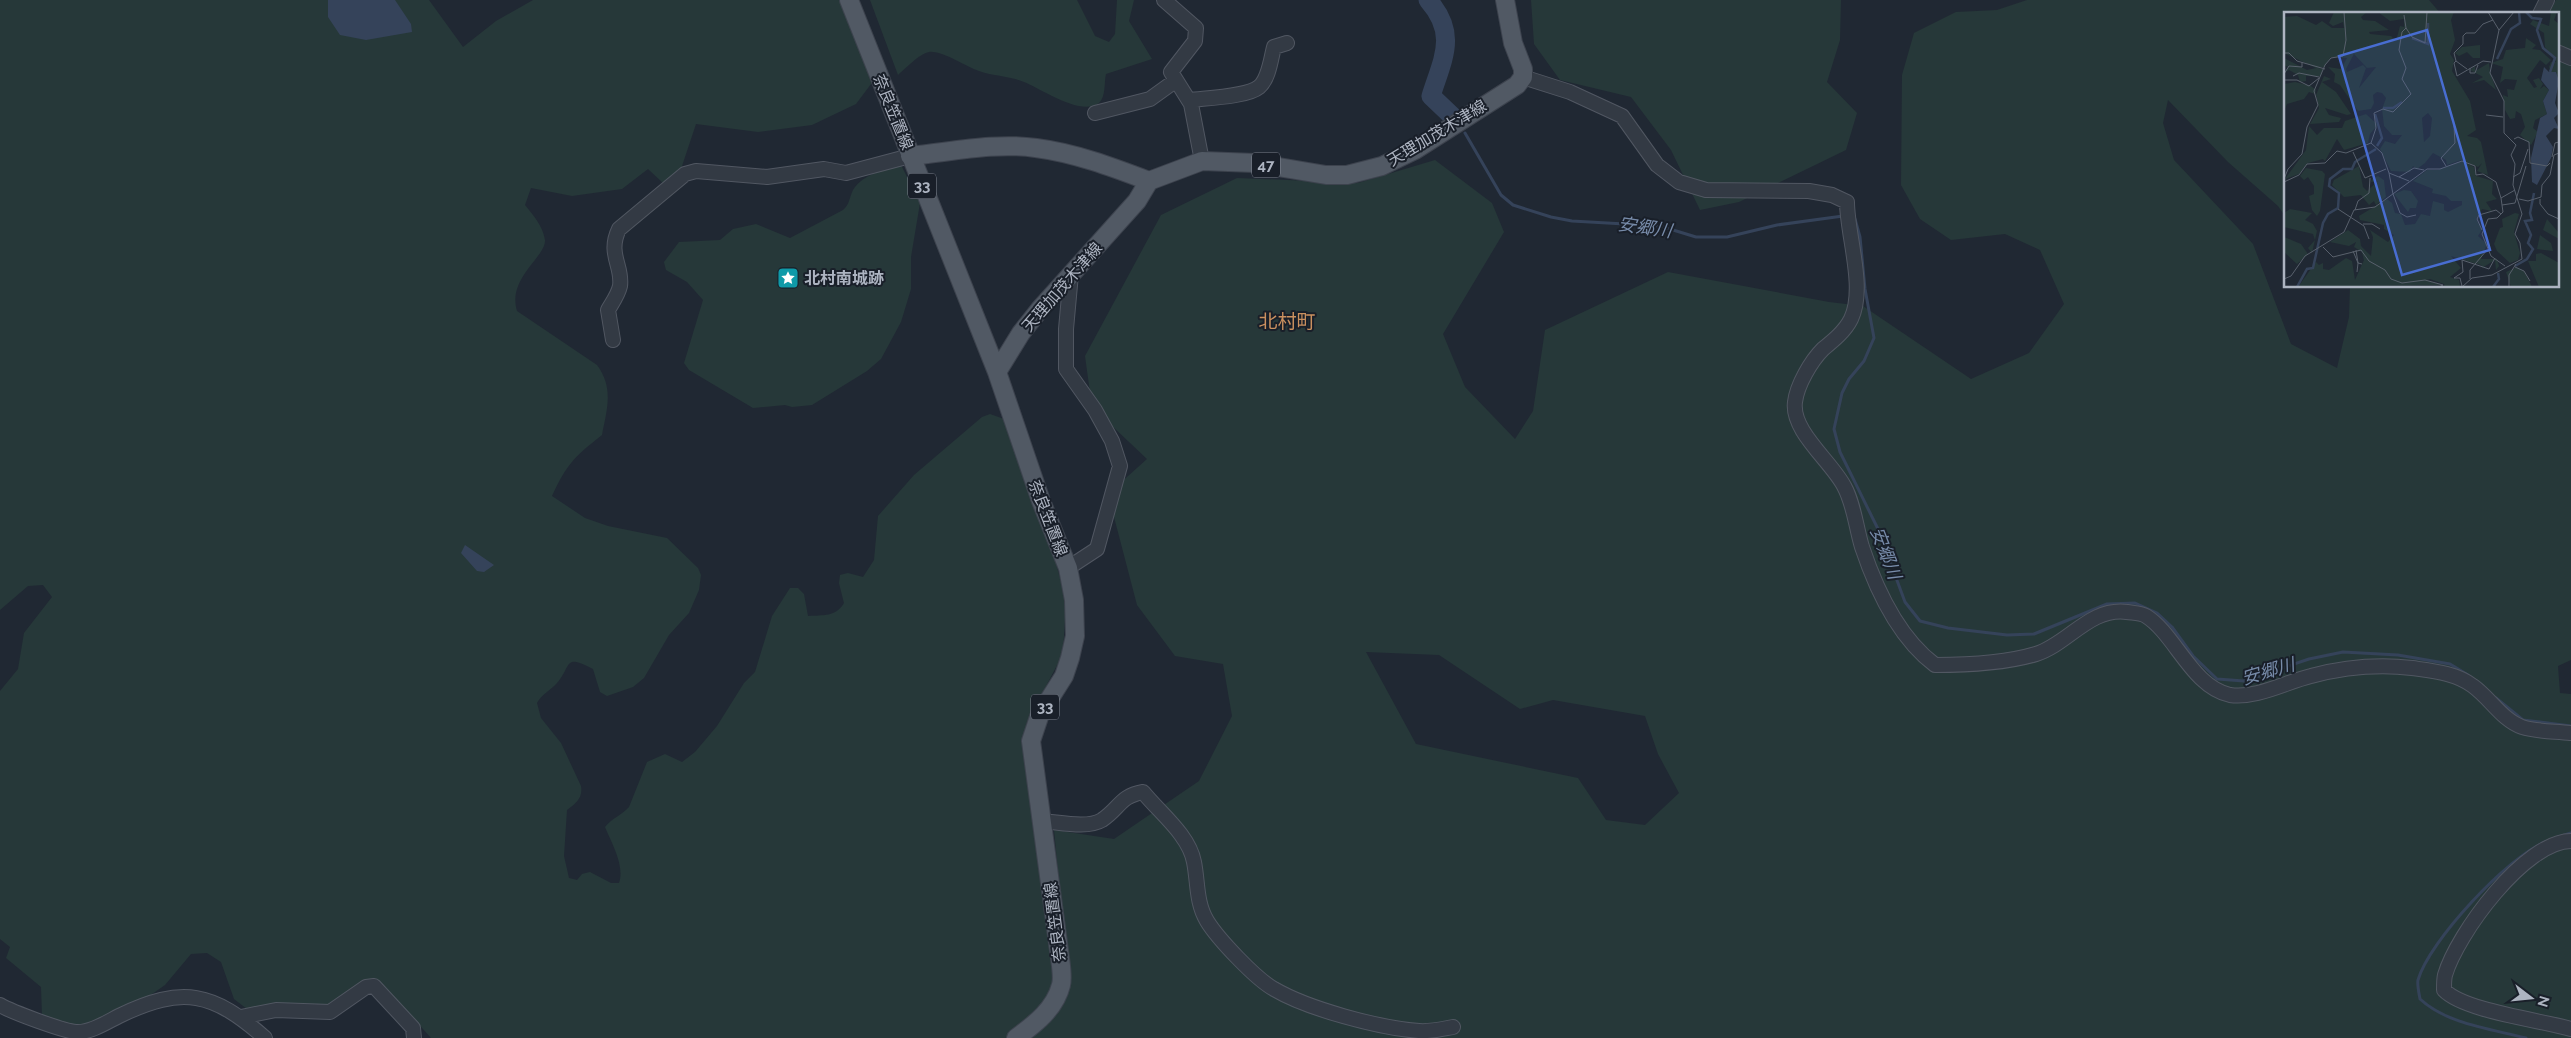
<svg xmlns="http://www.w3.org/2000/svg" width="2571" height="1038" font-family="Raleway,'Noto Sans JP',sans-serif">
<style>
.green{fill:#263839;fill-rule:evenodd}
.water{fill:#35435a}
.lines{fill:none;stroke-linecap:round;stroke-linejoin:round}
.stream{stroke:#35435a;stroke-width:3}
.river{stroke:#35435a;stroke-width:19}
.minor-casing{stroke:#515762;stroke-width:16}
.major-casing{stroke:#3d434e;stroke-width:20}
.minor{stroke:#333a44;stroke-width:14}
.major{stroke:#515964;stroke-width:18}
.labels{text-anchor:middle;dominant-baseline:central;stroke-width:4;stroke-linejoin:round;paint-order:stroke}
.shield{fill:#191f29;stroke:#818793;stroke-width:1}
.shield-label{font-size:15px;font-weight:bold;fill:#adb4c1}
.street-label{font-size:16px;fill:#adb4c1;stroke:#191f29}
.poi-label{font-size:16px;font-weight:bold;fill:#adb4c1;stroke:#191f29;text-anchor:start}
.water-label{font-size:18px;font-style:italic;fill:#778ba9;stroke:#191f29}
.quarter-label{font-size:19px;fill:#ca905f;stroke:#191f29}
.inset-river{fill:none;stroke:#35435a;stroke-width:2.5}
.inset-road{fill:none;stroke:#58606c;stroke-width:1}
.view{fill:#486dd1;fill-opacity:0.15;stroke:#486dd1;stroke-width:2.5}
.inset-edge{fill:none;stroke:#adb4c1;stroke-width:2.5}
</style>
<rect width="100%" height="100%" fill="#202833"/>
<path class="green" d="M0,0H429L463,47L496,21L533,0H844L874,80L856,104L812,125L758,132L696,124L681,169L663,183L648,169L622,189L572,196L531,188L525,205C533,215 543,226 545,240C546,257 507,278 517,311L597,365C614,388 607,409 602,435C574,457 567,464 552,496L585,518L608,526L667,538L698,568L701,575L699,590L689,613L669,635L644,678L633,687L607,696L600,692L593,669C563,653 572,666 557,683C551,690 542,694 537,703L541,718L561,743L581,786C583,798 576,803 567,810L564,856L569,878L577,880L582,874L590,872L611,883H619C625,866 612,844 605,827C612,818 622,815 629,807L647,762L665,754L682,762L695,752L717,726L744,683L755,672L772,616L790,588H798L804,594L808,616C823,615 836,617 844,603L839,583L840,575L848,573L863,577L874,560L878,516L914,475L982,417L990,414L1004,419L1052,549L1066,600L1063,654L1026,724L1037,834L1057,978L1046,1005L1012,1038H431L389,991L372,981L329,1008L247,1009L234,999L221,962L207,953L191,954L165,985L145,999L78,1027L42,1015L41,987L6,958L10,947L0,939V691L18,669L24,633L52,597L43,585L28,586L0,610Z
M870,0H1077L1095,36L1109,42L1115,34L1117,0H1134L1129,21L1152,59L1106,74C1104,82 1106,97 1099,103C1081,117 1040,88 1024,82C1010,76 993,76 979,71C966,67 942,50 929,52C919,54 906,68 898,75Z
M1531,0H1841L1840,40L1827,82L1857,113L1846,150L1739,202L1700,210L1671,150L1631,97L1560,80L1534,44Z
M2027,0H2429L2441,14H2285V216L2278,206L2228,162L2168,100L2163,123L2174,160L2253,244L2291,344L2337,368L2349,317L2350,286H2557V14H2548L2556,0H2571V660L2558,666L2560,693L2571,694V1038H1031L1064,1004L1069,985L1054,830L1114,839L1199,781L1232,716L1223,664L1175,656L1137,605L1108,494L1147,459L1092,407L1085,356L1161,215L1237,178L1358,183L1435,160L1492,203L1504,232L1443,334L1465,387L1515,439L1533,411L1545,330L1668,272L1829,302L1863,306L1971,379L2029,353L2064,304L2040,250L2005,234L1951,240L1920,219L1901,185L1902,75L1914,33L1956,12L1997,10ZM1366,652L1439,655L1520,709L1553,700L1645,716L1658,754L1679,793L1645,825L1606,820L1578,778L1416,744Z
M901,165L920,203L911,257V289L901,322L881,359L867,371L812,405L792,407L785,405L753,408L689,370L684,363L703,300L687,282L666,270L664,262L679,242L720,240L733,229L756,224L790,238L843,210C850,204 849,198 853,190C864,173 883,171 901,165Z"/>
<path class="water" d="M328,0H395L411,24L412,32L366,40L340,35L328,17Z
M465,545L494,565L484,572L477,571L461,553Z"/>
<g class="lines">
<path class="stream" d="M1465,133L1501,195L1513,205L1551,217L1572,221L1660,226L1696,237H1727L1777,225L1843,216
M1852,218L1855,219L1860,237L1865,289L1874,338L1864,361L1849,379L1842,393L1834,429L1840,452L1878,529L1905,602L1920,621L1948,628L2007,635L2034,634L2107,604L2135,603L2157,613L2172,627L2193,656L2217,679L2244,681L2309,659L2343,652L2398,655L2450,664L2468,675
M2496,698L2523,720L2571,726
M2555,838L2571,833
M2526,1038C2491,1029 2447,1024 2420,999C2419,993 2417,985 2418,980C2429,941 2508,857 2545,842"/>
<path class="river" d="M1428,0C1458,34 1443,58 1431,96L1452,116"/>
<g class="minor-casing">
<path id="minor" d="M1164,0L1196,28L1195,41L1171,72L1191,104L1202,161
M2540,14L2547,0
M2557,52L2571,58
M1523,77L1570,92L1622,116L1657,165L1679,182L1706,190L1809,191L1832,195L1847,202C1847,235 1866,288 1851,319C1845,331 1834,340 1823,349C1811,361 1797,385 1795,402C1791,431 1831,461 1844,486C1854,504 1856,527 1862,547C1876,589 1899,638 1935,665C1967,665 2006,663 2036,654C2068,644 2090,607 2127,612C2133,613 2141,613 2146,616C2175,634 2192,687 2230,695C2256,699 2286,682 2311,676C2345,667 2377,664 2412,668C2433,671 2456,673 2473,686C2490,698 2502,720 2522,727C2537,732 2556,731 2571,733
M1190,100C1206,98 1247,97 1259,87C1269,79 1271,58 1274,47L1287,43
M1095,113L1150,99L1175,81
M613,340L608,310C612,303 618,295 620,286C623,266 607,254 619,229L685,174L696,171L767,177L824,169L846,173L910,156
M1068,568L1097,549L1120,466L1112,441L1095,410L1066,369V329L1071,274
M1041,821C1059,822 1087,829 1102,820C1120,808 1120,796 1143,792C1160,813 1189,835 1194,862C1198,882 1196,903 1207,921C1218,939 1256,979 1274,989C1308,1009 1379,1028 1419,1031C1431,1032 1442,1029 1453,1027
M2571,841C2525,841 2457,934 2445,975C2444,979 2444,985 2444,990C2464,1011 2540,1020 2571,1029
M0,1005C12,1012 63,1031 76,1032C90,1033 107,1022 119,1016C183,985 213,992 265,1038
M241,1017L276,1010L330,1012L366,987L374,986L413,1028L414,1038"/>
</g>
<g class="major-casing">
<path id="major" d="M849,0L997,372L1041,501L1068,568L1074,600L1075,636L1070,658L1064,676L1040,714L1031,741L1060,958C1061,966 1063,978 1061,985C1055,1009 1035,1024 1016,1038
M910,156C951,152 995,142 1036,148C1075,153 1112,167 1149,181
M997,372L1021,333L1040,309L1137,201L1149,181L1202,161L1255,163L1326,175H1347L1382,166L1415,150L1517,85L1523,77V69L1513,43L1505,0"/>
</g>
<use href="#minor" class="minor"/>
<use href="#major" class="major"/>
</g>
<defs>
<g id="sight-square" transform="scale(1.125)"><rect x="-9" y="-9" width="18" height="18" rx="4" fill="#0f9aa8" stroke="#191f29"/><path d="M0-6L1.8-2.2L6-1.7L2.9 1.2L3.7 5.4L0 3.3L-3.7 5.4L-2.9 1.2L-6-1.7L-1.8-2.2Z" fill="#fff"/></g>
</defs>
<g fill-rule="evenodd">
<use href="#sight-square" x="788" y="278"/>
</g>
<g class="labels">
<g class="shield">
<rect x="1252" y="152.5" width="28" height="25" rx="4"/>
<rect x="908" y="173.5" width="28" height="25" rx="4"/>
<rect x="1031" y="694.5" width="28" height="25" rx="4"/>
</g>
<g class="shield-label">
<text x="1266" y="165">47</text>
<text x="922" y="186">33</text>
<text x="1045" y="707">33</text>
</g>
<g class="street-label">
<text transform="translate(893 112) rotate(68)">奈良笠置線</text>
<text transform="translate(1437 133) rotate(-31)">天理加茂木津線</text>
<text transform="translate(1062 287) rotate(-49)">天理加茂木津線</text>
<text transform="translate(1048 518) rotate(69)">奈良笠置線</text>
<text transform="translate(1055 922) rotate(-97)">奈良笠置線</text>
</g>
<g class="poi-label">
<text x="804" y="278">北村南城跡</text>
</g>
<g class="water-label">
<text transform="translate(1645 227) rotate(8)">安郷川</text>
<text transform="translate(1886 553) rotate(69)">安郷川</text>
<text transform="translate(2268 671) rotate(-16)">安郷川</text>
</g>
<g class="quarter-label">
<text x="1287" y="321">北村町</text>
</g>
</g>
<g transform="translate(2284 12)">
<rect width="275" height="275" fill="#202833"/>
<path d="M50,0H83L77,5L79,8L91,9L105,18L85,20L86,22L107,24L112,29L116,14L120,15V7L106,9L94,0H170L167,8L171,28L166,42L170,48L168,59L186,89L192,118L183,124L193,126L197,130L204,163L193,159L198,151L194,155L177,148L163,153L162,148L149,141L141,151L133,157L129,154L126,160L107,159L96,137L101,129L111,132L118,123H108L100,114L98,97L102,86L98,81L93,80L89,83L90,91L87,97L74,99L56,73L50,70L51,62L44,55L57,57L63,46L47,45L40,55L34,56L39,57L37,64H22V69L16,70L14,63L5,58L0,61L4,55L0,53V46L23,58L32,56L0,41V5L13,4L32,13L38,9L48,16H60L59,10L49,14L45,11ZM70,42L83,56L92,55L75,76L82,56L79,53L63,60L62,57ZM144,101L148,106L146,124L140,130L138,106ZM267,0H273L270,8L275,12V69L272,60H267L265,55L267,50H272L261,35L260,21L246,12L249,8L265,14ZM242,26L252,33L248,37L256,38L267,48L262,53L256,48L243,66L250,76L253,75L249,68L255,66L259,72L256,77L260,74L265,78L259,89L263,102L251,108L249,116L254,120L247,133L236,123L241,115L237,102L232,99L231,106L226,107L221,98L219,83L224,85L223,77L230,78L233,68L221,67L216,71L219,55L207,51L219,47L222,38L241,36ZM196,33V46H189L183,40L175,44L171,41L178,35ZM205,51L206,60L212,78L200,68L188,71L199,65L186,58L191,54V59ZM40,64L47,67L38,70L52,80L67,102L63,103L41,96L45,103L57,106L55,110L26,112L35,96L32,83ZM11,70L27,74L32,78L31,82L25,80L20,87L3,92L0,99V72ZM82,102L94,113L86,122L84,131L60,138L53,127L41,149L39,147L24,151L15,162L1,167L22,138L25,114L33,123L40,116H58L61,109ZM178,149L190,155L192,164L209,169L208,182L213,187L202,190L208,199L198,197L192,207L198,218L194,224L203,232L197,247H213L215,254L212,258L211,248L198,256L197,253L167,244L177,256L166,265L175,268L176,275H161L160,272L146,267L142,268L158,273L14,275L32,250L35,253L39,251V257L45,258L62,246L68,249L71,268L80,248L78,240L70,235L72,230L65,234L46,230L64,218L76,227L77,234L87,244L89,225L86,218L104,230L110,223L100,217V213L76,208L75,204L103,187L108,191L111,201L117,202L121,213L131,212L137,202L146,204L149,189L160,192V198L164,200L178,193V189H167L162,184L148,181L149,177L129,169L143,158H154ZM75,154L79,175L83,179L94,169L87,170L88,167L94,164L100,168L102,185L92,193L90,189L85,193L77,183L60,185L48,173L50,168ZM22,156L38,159L41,162L36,199L33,204L28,198L25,184L30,182V174L24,165L20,168L16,164ZM120,178L127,179L134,189L132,196H126L124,200L110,182ZM6,197L28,201L21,208L29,212L33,219L28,241L24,236L31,228L29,222L0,215V201ZM231,201L235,202L230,220L236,241L234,248L226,251L213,239L210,232L216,216L219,215L218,207ZM263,207L275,221V227L259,218ZM256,223L267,231L269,239L253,237ZM0,225L17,232L24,242L13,252L0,240ZM257,241L275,251V275H255L244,249H252V242ZM233,255L240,259L248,275H227L222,260Z" fill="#263839" fill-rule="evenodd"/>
<path d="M260,55L265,60H272L275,69L271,91L275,101L270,106L275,117L270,116L262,124L269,135L267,146L253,173L248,170L247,146L256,106L263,102L259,89L265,78L257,68Z" fill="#35435a"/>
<path class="inset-river" d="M242,0L248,6L257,7L253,18L259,36L271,46L266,60M128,26L144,32V11M213,47L227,17L236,11L235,0M99,96H109L118,90M91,102L98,126L93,134M231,254L243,247L249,237L244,231L247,223L241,209L248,208L246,201L250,181M13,275L23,257L29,256L39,211L44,202L54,196L55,181L45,174L46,167L59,157H68L71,150L92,137M209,275L215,267L214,261"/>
<path class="inset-road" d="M120,3L122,16L128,25L141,31L143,0M215,18L230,0M0,41H5L13,49L41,57M172,49L170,51L173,64L199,49L207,50M186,56V61H191L194,53M183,57L172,49L170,41L179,32V24L182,21H191L199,12L209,8M0,62L5,54L18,55V50M9,64L15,61L35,65M0,68H13L25,74L35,66M202,103L219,105M230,127L234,125L245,130L246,151L263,154L266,151M87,131L92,116L90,101L99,97L109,100L127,82L118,67L122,56L115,38L118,20L122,16M69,140L81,166L102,157M268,145L271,131L275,130M162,154L157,146L171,131L170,114M105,161L109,182M115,165L130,156L140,158M229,165L236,161L244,137M0,167L4,157L18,142L23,115L34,93L30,79L41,53L47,46L59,44L62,28L60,0M0,170L15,163L23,152L41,151L53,139L62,141L87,131L98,141L105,161L125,169M109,182L116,201L123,205L132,203M217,186L219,200L213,206L204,207L198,222L207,244L221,254M235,187L244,189L257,185L258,173L266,163L270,143L275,141M256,187V192L264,202L275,207M218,193L231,191L242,154M54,197L80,214L85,227M71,198L74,189L85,181L86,166M79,212H88L96,217M198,218L193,207L195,203L212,198L217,202M39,235L49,245L77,238L85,249L101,258L107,267L118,271L141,268L159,273L155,275M72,238L74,251L78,252M69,239L74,251L73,260M231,255L240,259L246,269M0,267L7,264L21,244L60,220L70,198L91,195L143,157H156L178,149L191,154L192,163L199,162L212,170L217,186L231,178M186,267V258L203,238M178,274L176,266H170L179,260L178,248L205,257L211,246M178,275L188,266L208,263L238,247L236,231L231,222L238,202L229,173L231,152L227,143L232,133L220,121V89L206,61L215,18L204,0M225,275V263L232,252"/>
<path class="view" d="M143,18L206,238L118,263L55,44Z"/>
<rect width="275" height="275" class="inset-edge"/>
</g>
<g transform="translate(2531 998) rotate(106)" stroke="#191f29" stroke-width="4" paint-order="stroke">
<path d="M0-4L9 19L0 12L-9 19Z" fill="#adb4c1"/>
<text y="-8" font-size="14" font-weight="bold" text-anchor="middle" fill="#adb4c1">N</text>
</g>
</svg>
